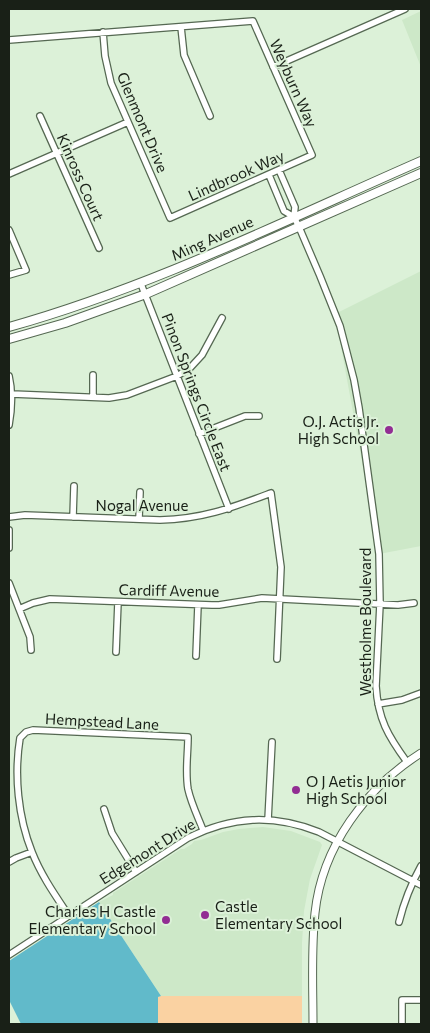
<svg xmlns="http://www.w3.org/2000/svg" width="430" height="1033" font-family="Commissioner,sans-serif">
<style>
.built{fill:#cde8c8}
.green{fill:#fad2a2}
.water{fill:#61baca}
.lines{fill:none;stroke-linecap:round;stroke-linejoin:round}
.minor-casing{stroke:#556852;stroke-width:8}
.tertiary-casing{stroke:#556852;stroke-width:9}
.secondary-casing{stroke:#556852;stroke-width:10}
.minor{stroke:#fff;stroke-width:5.5}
.tertiary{stroke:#fff;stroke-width:7}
.secondary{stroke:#fff;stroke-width:8}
.poi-dot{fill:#922d93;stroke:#dcf1d8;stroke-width:2}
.labels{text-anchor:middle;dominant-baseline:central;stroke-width:4;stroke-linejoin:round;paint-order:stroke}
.street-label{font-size:15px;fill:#192017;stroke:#dcf1d8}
.poi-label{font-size:15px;fill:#192017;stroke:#dcf1d8;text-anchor:end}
</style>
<rect width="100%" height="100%" fill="#dcf1d8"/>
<path class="built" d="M421,11V67L402,20Z
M421,271V546L379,554L335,314Z
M263,827L291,831L320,842L322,845L310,879L304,911L302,943V996H161L99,902L113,895V893L181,849H184L192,844L194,841L201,840L223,832L239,829Z"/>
<path class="green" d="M161,996H302V1024H158V997Z"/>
<path class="water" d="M99,902L161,996L158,997V1024H21L9,1000V961Z"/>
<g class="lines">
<g class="minor-casing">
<path id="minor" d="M181,27L184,55L210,116
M9,40L253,21L312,155L170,218L111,83L105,56L103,32
M273,67L405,9
M40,116L99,248
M279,170L295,207L294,217
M9,174L128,122
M269,175L284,211L294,217L299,227L320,276L340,326L354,380L359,408L379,554L380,604L376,686C378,719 388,736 407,762
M9,230L26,270L9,275
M141,284L229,509
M9,376C13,393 12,408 9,425
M12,394L109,398L127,395L177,376L190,368L202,355L222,318
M93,397V375
M199,434L245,416H259
M9,517L25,515L160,520C203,519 231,508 271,493L281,567L277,659
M73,517L74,486
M139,519L140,492
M9,530V548
M9,583L30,637L31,650
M19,609L33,603L50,599L212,605H219L262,598L398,605L414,603
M116,652L118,602
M196,656L198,605
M378,704L402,700L421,693
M104,809L112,833L136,872
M268,820L272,742
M9,862L16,858L32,852
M69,916C55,895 41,875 32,852C18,817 14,775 20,738L26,732L33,730L188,737C188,754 185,772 188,789C191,803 198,817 203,830
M399,922C404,902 411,884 421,866
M9,955L188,838C232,816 273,814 319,832L421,885
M402,1024V1000H421"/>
</g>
<g class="tertiary-casing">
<path id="tertiary" d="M313,1024C313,987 311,950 315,913C322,846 366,788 421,753"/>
</g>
<g class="secondary-casing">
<path id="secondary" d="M9,327C152,287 286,220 421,161
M9,339L65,323L146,294L421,173"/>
</g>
<use href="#minor" class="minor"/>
<use href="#tertiary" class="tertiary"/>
<use href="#secondary" class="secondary"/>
</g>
<g class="poi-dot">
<circle cx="389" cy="430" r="5"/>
<circle cx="296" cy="790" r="5"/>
<circle cx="205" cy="915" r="5"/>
<circle cx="166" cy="920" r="5"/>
</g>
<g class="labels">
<g class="street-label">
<text transform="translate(294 83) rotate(66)">Weyburn Way</text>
<text transform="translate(143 122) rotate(67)">Glenmont Drive</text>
<text transform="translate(236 175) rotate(-24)">Lindbrook Way</text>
<text transform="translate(81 177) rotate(66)">Kinross Court</text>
<text transform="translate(212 238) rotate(-24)">Ming Avenue</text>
<text transform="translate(197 392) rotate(69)">Pinon Springs Circle East</text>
<text x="142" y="505">Nogal Avenue</text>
<text transform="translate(169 590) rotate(1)">Cardiff Avenue</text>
<text transform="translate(365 622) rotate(-90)">Westholme Boulevard</text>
<text transform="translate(102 721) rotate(3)">Hempstead Lane</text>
<text transform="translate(147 851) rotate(-32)">Edgemont Drive</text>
</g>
<g class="poi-label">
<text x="379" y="421">O.J. Actis Jr.<tspan x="379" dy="17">High School</tspan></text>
<text x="306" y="781" text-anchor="start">O J Aetis Junior<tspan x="306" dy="17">High School</tspan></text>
<text x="215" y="906" text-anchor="start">Castle<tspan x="215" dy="17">Elementary School</tspan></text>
<text x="156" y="911">Charles H Castle<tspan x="156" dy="17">Elementary School</tspan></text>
</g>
</g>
<rect width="430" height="1033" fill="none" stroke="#192017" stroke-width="20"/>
</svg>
